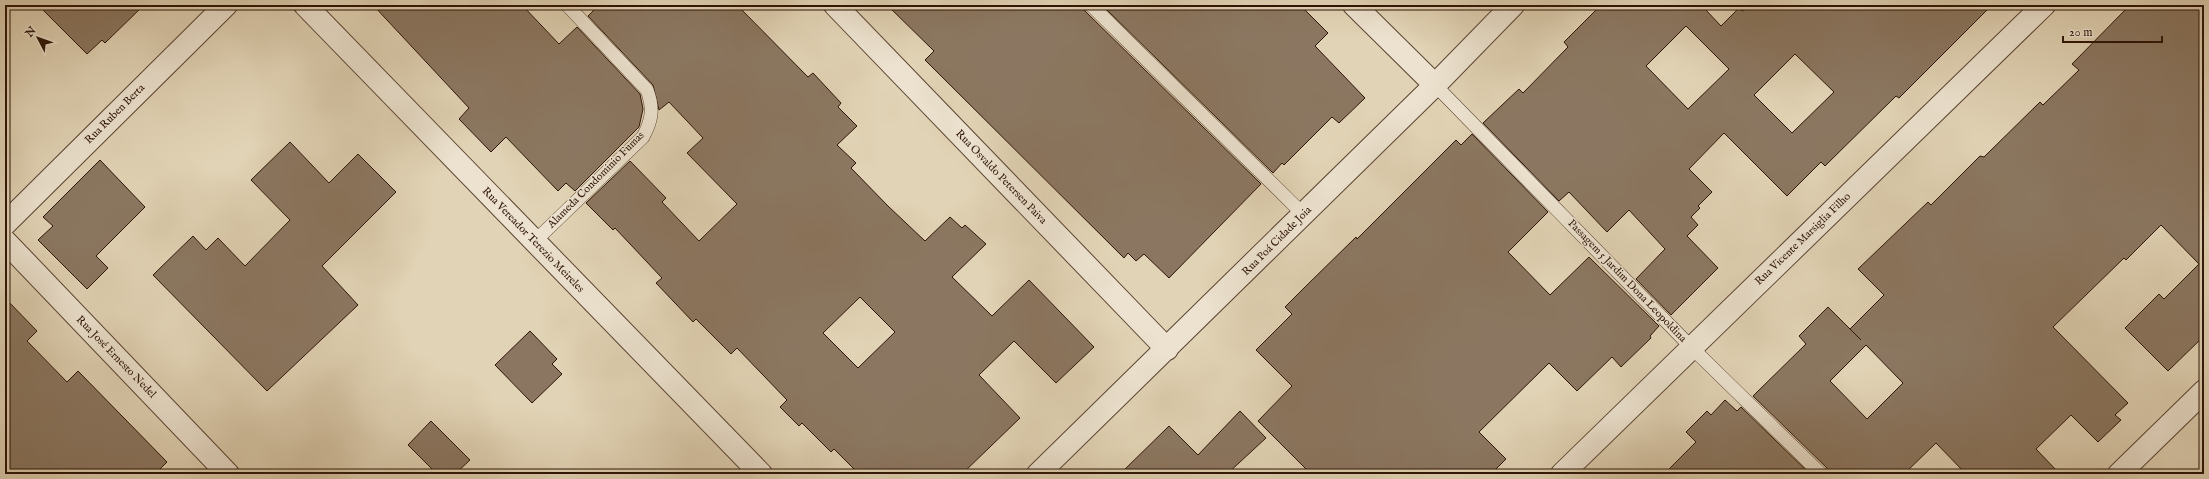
<svg xmlns="http://www.w3.org/2000/svg" width="2209" height="479" font-family="'IM FELL English',serif">
<style>
.building{fill:#8b7761;stroke:#2d1407;fill-rule:evenodd}
.lines{fill:none;stroke-linecap:round;stroke-linejoin:round}
.lane-casing{stroke:#5a4432;stroke-width:14}
.street-casing{stroke:#5a4432;stroke-width:24}
.lane{stroke:#ece2cf;stroke-width:13}
.street{stroke:#ece2cf;stroke-width:22}
.labels{text-anchor:middle;dominant-baseline:central;stroke-width:3;stroke-linejoin:round;paint-order:stroke}
.street-label{font-size:11px;fill:#2d1407;stroke:#ece2cf}
</style>
<rect width="100%" height="100%" fill="#e1d3b5"/>
<filter id="stains"><feTurbulence type="fractalNoise" baseFrequency=".005" numOctaves="4"/><feColorMatrix values="0 0 0 0 .2 0 0 0 0 .09 0 0 0 0 .02 0 0 0 .5 -.17"/></filter>
<radialGradient id="worn" r=".72"><stop offset=".6" stop-color="#630" stop-opacity="0"/><stop offset="1" stop-color="#630" stop-opacity=".3"/></radialGradient>
<path class="building" d="M38,5H144L105,43L102,40L87,54Z
M373,5H459L463,9L469,5H522L559,44L577,27L640,94L643,109L639,127L575,191L566,183L558,191L506,137L491,152L459,119L469,108Z
M599,5H737L808,77L813,73L841,103L838,107L857,126L837,145L856,163L851,168L888,206L925,241L950,217L962,228L965,225L986,244L952,277L992,316L1029,280L1094,347L1056,383L1014,341L979,375L1020,418L962,474H859L834,449L831,452L802,423L799,426L780,407L787,400L737,348L731,354L696,319L693,322L656,283L662,278L615,228L613,230L586,203L630,161L666,198L662,202L699,241L737,204L687,153L703,138L669,102L659,110L653,85L588,16ZM860,297L895,332L858,368L823,333Z
M887,5H1083L1085,11L1261,184L1169,278L1144,254L1136,261L1128,253L1124,258L925,60L934,51Z
M1102,5H1300L1328,33L1315,46L1365,98L1339,123L1332,117L1284,165L1282,163L1273,173Z
M1601,5H1707L1704,8L1721,26L1739,8L1742,11L1753,5H1992L1899,98L1896,96L1825,166L1821,162L1787,196L1724,133L1689,169L1712,192L1698,206L1700,208L1691,217L1698,225L1687,236L1718,268L1671,315L1636,279L1665,249L1629,210L1607,232L1569,192L1559,201L1483,123L1519,89L1523,93L1568,47L1564,42ZM1686,26L1729,69L1688,109L1646,66ZM1795,54L1834,92L1792,133L1754,95Z
M2130,5H2204V336L2168,371L2125,328L2159,294L2164,299L2199,264L2161,225L2126,260L2124,258L2053,327L2128,403L2115,415L2121,420L2098,442L2071,415L2036,449L2060,474H1966L1936,443L1904,474H1829L1827,468L1753,396L1806,344L1799,336L1828,307L1861,340L1850,329L1884,295L1858,269L1928,202L1931,205L1980,156L1984,157L2040,102L2043,105L2079,70L2072,64ZM1866,345L1903,383L1867,419L1830,381Z
M1472,134L1548,212L1508,252L1550,295L1589,257L1659,326L1650,336L1651,338L1621,367L1612,357L1577,391L1549,363L1479,432L1506,459L1491,474H1311L1258,421L1292,386L1256,350L1292,314L1285,307L1306,286L1356,237L1357,239L1456,140L1461,145Z
M290,142L329,183L358,154L396,192L322,266L358,305L267,391L153,275L193,236L206,250L218,238L245,266L290,220L251,180Z
M100,160L145,207L96,256L108,268L87,289L38,240L53,226L43,217Z
M5,298L37,331L27,341L67,382L78,371L167,462L155,474H5Z
M530,331L557,359L552,364L562,374L532,403L495,365Z
M1725,400L1737,411L1741,407L1810,474H1664L1696,442L1686,432L1707,411L1711,415Z
M1240,411L1266,438L1227,474H1120L1169,426L1198,455Z
M431,421L470,460L455,474H437L408,445Z"/>
<g class="lines">
<g class="lane-casing">
<path id="lane" d="M1091,5L1303,214
M1435,85L1692,348L1821,474
M535,241L643,137C652,120 654,109 647,90L567,5"/>
</g>
<g class="street-casing">
<path id="street" d="M305,5L761,474
M835,5L1167,349
M1354,5L1435,85
M5,224L226,5
M5,241L228,474
M1038,474L1435,85L1513,5
M1562,474L2044,5
M2119,474L2204,391"/>
</g>
<use href="#lane" class="lane"/>
<use href="#street" class="street"/>
</g>
<g class="labels">
<g class="street-label">
<text transform="translate(115 114) rotate(-45)">Rua Ruben Berta</text>
<text transform="translate(1001 177) rotate(46)">Rua Osvaldo Petersen Paiva</text>
<text transform="translate(596 180) rotate(-45)">Alameda Condominio Fumas</text>
<text transform="translate(1803 239) rotate(-44)">Rua Vicente Marsiglia Filho</text>
<text transform="translate(533 240) rotate(46)">Rua Vereador Terezio Meireles</text>
<text transform="translate(1277 241) rotate(-45)">Rua Poá Cidade Joia</text>
<text transform="translate(1627 281) rotate(46)">Passagem 5 Jardim Dona Leopoldina</text>
<text transform="translate(116 357) rotate(46)">Rua José Ernesto Nedel</text>
</g>
</g>
<rect width="2209" height="479" fill="none" stroke="#e1d3b5" stroke-width="20"/>
<rect x="6" y="6" width="2197" height="467" fill="none" stroke="#2d1407" stroke-width="2"/>
<rect x="10" y="10" width="2189" height="459" fill="none" stroke="#2d1407"/>
<g transform="translate(38 38) rotate(311)" stroke="#ece2cf" stroke-width="3" paint-order="stroke">
<path d="M0-3L7 15L0 10L-7 15Z" fill="#2d1407"/>
<text y="-6" font-size="11" font-weight="bold" text-anchor="middle" fill="#2d1407">N</text>
</g>
<path d="M2063 36v6h99v-6" fill="none" stroke="#2d1407" stroke-width="2"/>
<text x="2069" y="36" font-size="12" fill="#2d1407" stroke="#ece2cf" stroke-width="3" paint-order="stroke">20 m</text>
<rect width="100%" height="100%" filter="url(#stains)"/>
<rect width="100%" height="100%" fill="url(#worn)"/>
</svg>
